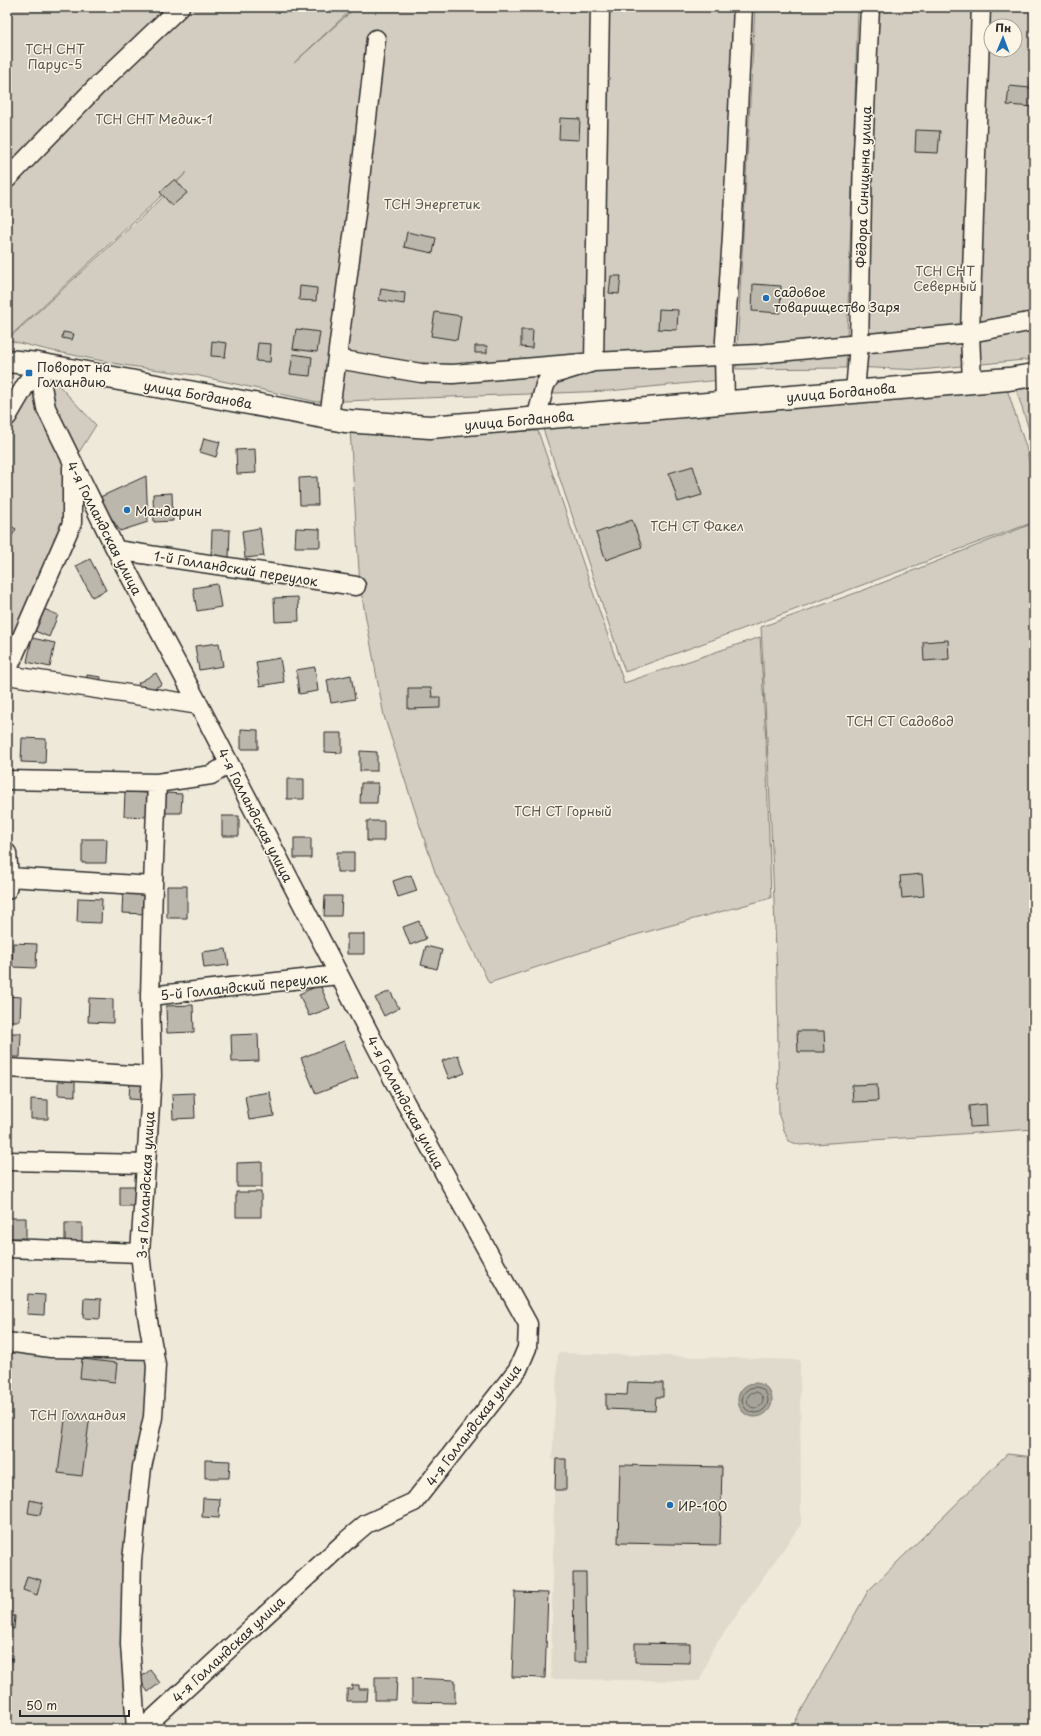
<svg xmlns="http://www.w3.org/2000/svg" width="1041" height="1736" font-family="'Playpen Sans',sans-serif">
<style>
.built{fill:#e0dacc}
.green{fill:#d2cdc0;stroke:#7e7c76;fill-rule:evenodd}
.water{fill:#a6a399;stroke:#75736d}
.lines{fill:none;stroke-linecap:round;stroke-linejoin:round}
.shore{stroke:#5c5b57;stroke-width:1}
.building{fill:#bcb7ac;stroke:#2b2b2b}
.street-casing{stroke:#2b2b2b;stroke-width:21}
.primary-casing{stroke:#2b2b2b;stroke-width:25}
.street{stroke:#fcf5e5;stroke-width:18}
.primary{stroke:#fcf5e5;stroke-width:22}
.poi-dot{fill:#1f6fb2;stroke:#fcf5e5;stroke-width:1.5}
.labels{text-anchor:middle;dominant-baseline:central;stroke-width:3;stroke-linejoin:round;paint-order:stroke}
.park-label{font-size:13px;fill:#555450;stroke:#fcf5e5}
.street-label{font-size:13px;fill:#2b2b2b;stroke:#fcf5e5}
.poi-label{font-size:13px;fill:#2b2b2b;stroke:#fcf5e5;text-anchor:start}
</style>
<rect width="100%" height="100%" fill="#efe9da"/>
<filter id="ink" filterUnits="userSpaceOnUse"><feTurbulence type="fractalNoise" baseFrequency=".025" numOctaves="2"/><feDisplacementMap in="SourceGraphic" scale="8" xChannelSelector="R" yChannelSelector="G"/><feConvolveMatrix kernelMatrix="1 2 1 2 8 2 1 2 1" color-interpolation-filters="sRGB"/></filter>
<g filter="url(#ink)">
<path class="built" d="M558,1353L800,1360L801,1524L712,1650L700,1681L551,1679L554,1501V1460H552Z"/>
<path class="green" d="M7,7H177L7,174Z
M182,7H354L294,63L356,7H749L731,379L609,391L317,402L195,375L123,365L48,350L7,340L157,203L187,172L7,339V182Z
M755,7H858L846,368L736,369Z
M869,7H1034V359L920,370L852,367ZM991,26H1015V50H991Z
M48,374L96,425L71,465V522L7,669V417Z
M1034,380V445L1014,383Z
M1006,386L1026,447L1034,483V522L625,672L542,426Z
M350,429L435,434L538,431L624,683L760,637L766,742L771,898L628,937L489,983L435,872L384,716L360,586Z
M1034,523V1129L800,1145L788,1141L779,1116L777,977L769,777L761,627L864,590Z
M7,1337L151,1347L153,1366L139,1462L132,1729H7Z
M1007,1454L1034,1457V1729H791L868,1591Z"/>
<path class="water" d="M738 1400a17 17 0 1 1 34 0a17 17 0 1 1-34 0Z"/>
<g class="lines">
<path class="shore" d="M742 1400a13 13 0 1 1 26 0a13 13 0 1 1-26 0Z
M747 1400a8 8 0 1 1 16 0a8 8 0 1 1-16 0Z"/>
</g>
<path class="building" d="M1031,78H1034V107L1007,105L1009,86L1030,88Z
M560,118L580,119L579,140L559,139Z
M916,130L940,131L938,153L915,152Z
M175,179L187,193L172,206L160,192Z
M407,232L436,238L433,253L404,247Z
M611,276H621L619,294L609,293Z
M753,284L781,286L780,313L752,311Z
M300,286L317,288L316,301L299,300Z
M381,289L405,293L404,304L379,300Z
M659,309L678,310L677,330L658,329Z
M435,312L461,316L457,340L431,336Z
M296,329L320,332L317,352L293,349Z
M521,330H533L532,348L521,347Z
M63,332L74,334L72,340L62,338Z
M212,341L227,343L225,357L211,356Z
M258,343L271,344L270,362L256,361Z
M475,346H487V353H475Z
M293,354L312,357L310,376L290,374Z
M204,438L220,442L216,457L200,452Z
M255,449L256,473L237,474L236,450Z
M693,466L702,495L678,502L669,473Z
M146,476L148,522L120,531L98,498Z
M317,477L318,505H300L299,478Z
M172,493L173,521L154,522L153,494Z
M632,520L642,547L606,560L596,533Z
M7,524L16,529L7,544Z
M260,528L264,556L245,558L242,531Z
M296,528L320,529V547H295Z
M212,530H230L229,558L211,557Z
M90,559L106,590L92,597L76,566Z
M217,584L221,607L197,611L193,588Z
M298,597L299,621L275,622L274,598Z
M44,609L58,615L49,637L35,631Z
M32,638L55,643L50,667L27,662Z
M948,640L949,659L924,661L923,642Z
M219,643L223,666L199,670L195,646Z
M280,658L284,682L260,686L256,662Z
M315,667L318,691L299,694L296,670Z
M156,673L162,684L144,694L138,683Z
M87,675L101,677L100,686L86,684Z
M351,675L355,699L331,703L327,680Z
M408,688H431L432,697H440V708L408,709Z
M241,729L258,730V749H241Z
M325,733H342V753L325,752Z
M22,738L46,739L45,763L21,762Z
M360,751L377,752V771H360Z
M287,779H304V799H287Z
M361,783H378L377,803H360Z
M125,792L149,793V817L124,816Z
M165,793L182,794L181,813H164Z
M222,816H239V836H222Z
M367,821H384V841H367Z
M294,838H311V858H294Z
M82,839H107L106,863H82Z
M337,852H354V872H337Z
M922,874L924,896L902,898L900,876Z
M411,875L417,891L398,897L393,881Z
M167,886H187V918H167Z
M123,889L147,890L146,914L122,913Z
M325,896H342L341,916H324Z
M78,898L102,899L101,923L77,922Z
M419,921L426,939L410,945L403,927Z
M347,934H364V954H347Z
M13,943L37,944L36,968L12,967Z
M426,946L442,950L437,969L421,965Z
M226,949L229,965L204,968L202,952Z
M320,985L330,1008L309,1016L299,994Z
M390,991L399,1008L384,1016L375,998Z
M7,996L21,997L20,1021H7Z
M89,998L113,999V1023L88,1022Z
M193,1005L194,1032L167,1033L166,1006Z
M797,1031H824L825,1052H798Z
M7,1033H21L20,1057H7Z
M258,1034L259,1061L232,1062L231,1035Z
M344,1041L358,1078L316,1094L301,1058Z
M458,1055L465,1073L449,1079L442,1061Z
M58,1076H75V1096L58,1095Z
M130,1080H147L146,1100L129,1099Z
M877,1084L878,1101L853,1102L852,1085Z
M270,1092L274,1116L249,1120L245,1096Z
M194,1093L195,1118L173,1119L172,1094Z
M31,1099L48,1100V1119H31Z
M986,1104L987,1126L970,1127L969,1106Z
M262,1162V1187H237V1163Z
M120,1186H137V1206H120Z
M236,1192H261V1217H236Z
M9,1218H26V1238H9Z
M65,1223H82V1243H65Z
M28,1294L45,1295L44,1315L27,1314Z
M84,1298L101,1299L100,1319L83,1318Z
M82,1359L117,1363L115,1382L80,1378Z
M628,1382L663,1383V1397H656L655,1411L606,1409V1394L627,1395Z
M66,1412L90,1415L82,1476L58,1473Z
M556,1459H566V1490H555Z
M205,1460L230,1461L229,1478H205Z
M620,1465L722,1467L720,1545L618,1543Z
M203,1498L220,1499L219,1518L202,1517Z
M30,1500L43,1503L40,1515L28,1513Z
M573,1573H586L587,1662H574Z
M27,1576L41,1580L37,1595L23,1590Z
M515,1592L548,1593L545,1678L512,1677Z
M7,1615L15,1616L14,1629L7,1628Z
M635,1643L690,1644V1663L635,1662Z
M7,1657L12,1658L7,1673Z
M150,1670L160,1683L148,1692L139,1679Z
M375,1677H397L396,1700H375Z
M412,1678L455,1680V1703L412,1702Z
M352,1685H359V1689H368L367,1701H347V1689H352Z"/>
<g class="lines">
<g class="street-casing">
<path id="street" d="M7,179L96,87L180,7
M337,359L421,373L453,374L594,362L759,354L970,333L1034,321
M38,364L46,408L116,550L199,705L405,1102L528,1324L527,1348L518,1369L414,1502L366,1524L347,1540L142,1729
M972,382L970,333L981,7
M855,391L859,345L863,152L870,7
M725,402L724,355L732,236L743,7
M7,417L38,364
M329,418L357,206L376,39
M536,419L545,385L551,375L594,362L600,7
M116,550L356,586
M7,671L72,523V467
M7,675L199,705
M7,780L157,783L211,775L229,764
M7,853L9,877L7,890
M9,877L153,886
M150,996L338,975
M7,1068L152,1076
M7,1161L145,1164
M7,1248L140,1253
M7,1342L51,1348L154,1350
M136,1729L130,1644L132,1560L142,1467L153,1417L156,1365L147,1315L140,1253L152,1076L150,996L153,886L157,783"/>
</g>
<g class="primary-casing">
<path id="primary" d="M7,361L38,364L345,421L430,427L1009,379L1034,375"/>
</g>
<use href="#street" class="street"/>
<use href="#primary" class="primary"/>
</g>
</g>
<g class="poi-dot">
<circle cx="766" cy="298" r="4"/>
<rect x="25" y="369" width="8" height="8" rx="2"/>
<circle cx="127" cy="510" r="4"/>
<circle cx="670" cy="1505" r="4"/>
</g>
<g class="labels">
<g class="park-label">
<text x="55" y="48">ТСН СНТ<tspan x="55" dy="15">Парус-5</tspan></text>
<text x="154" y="118">ТСН СНТ Медик-1</text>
<text x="432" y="203">ТСН Энергетик</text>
<text x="945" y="270">ТСН СНТ<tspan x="945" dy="15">Северный</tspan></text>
<text x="697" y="525">ТСН СТ Факел</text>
<text x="900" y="720">ТСН СТ Садовод</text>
<text x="563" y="810">ТСН СТ Горный</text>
<text x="78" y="1414">ТСН Голландия</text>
</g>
<g class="street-label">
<text transform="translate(863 187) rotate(-88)">Фёдора Синицына улица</text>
<text transform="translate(841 392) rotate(-5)">улица Богданова</text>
<text transform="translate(198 394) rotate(10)">улица Богданова</text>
<text transform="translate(519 420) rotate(-5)">улица Богданова</text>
<text transform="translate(105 528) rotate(63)">4-я Голландская улица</text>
<text transform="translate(236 568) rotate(9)">1-й Голландский переулок</text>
<text transform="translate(256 815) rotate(63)">4-я Голландская улица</text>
<text transform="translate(244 986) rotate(-6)">5-й Голландский переулок</text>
<text transform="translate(406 1102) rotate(62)">4-я Голландская улица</text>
<text transform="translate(145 1185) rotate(-87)">3-я Голландская улица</text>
<text transform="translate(473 1425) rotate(-53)">4-я Голландская улица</text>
<text transform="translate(228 1649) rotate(-43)">4-я Голландская улица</text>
</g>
<g class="poi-label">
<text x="774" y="291">садовое<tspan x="774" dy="15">товарищество Заря</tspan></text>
<text x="37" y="366">Поворот на<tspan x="37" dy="15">Голландию</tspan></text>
<text x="135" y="510">Мандарин</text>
<text x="678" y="1505">ИР-100</text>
</g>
</g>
<rect width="1041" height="1736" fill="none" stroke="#fcf5e5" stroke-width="24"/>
<rect x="12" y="12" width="1017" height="1712" fill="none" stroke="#2b2b2b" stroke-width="1.5" filter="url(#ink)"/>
<g transform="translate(1003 38) rotate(1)"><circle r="19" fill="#fcf5e5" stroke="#a8a49b"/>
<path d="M0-3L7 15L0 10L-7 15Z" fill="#1f6fb2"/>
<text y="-6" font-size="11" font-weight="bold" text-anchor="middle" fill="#2b2b2b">Пн</text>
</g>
<path d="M20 1710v6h109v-6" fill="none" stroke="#2b2b2b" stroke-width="2"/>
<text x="26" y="1710" font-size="12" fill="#2b2b2b" stroke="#fcf5e5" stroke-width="3" paint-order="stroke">50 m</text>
</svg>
